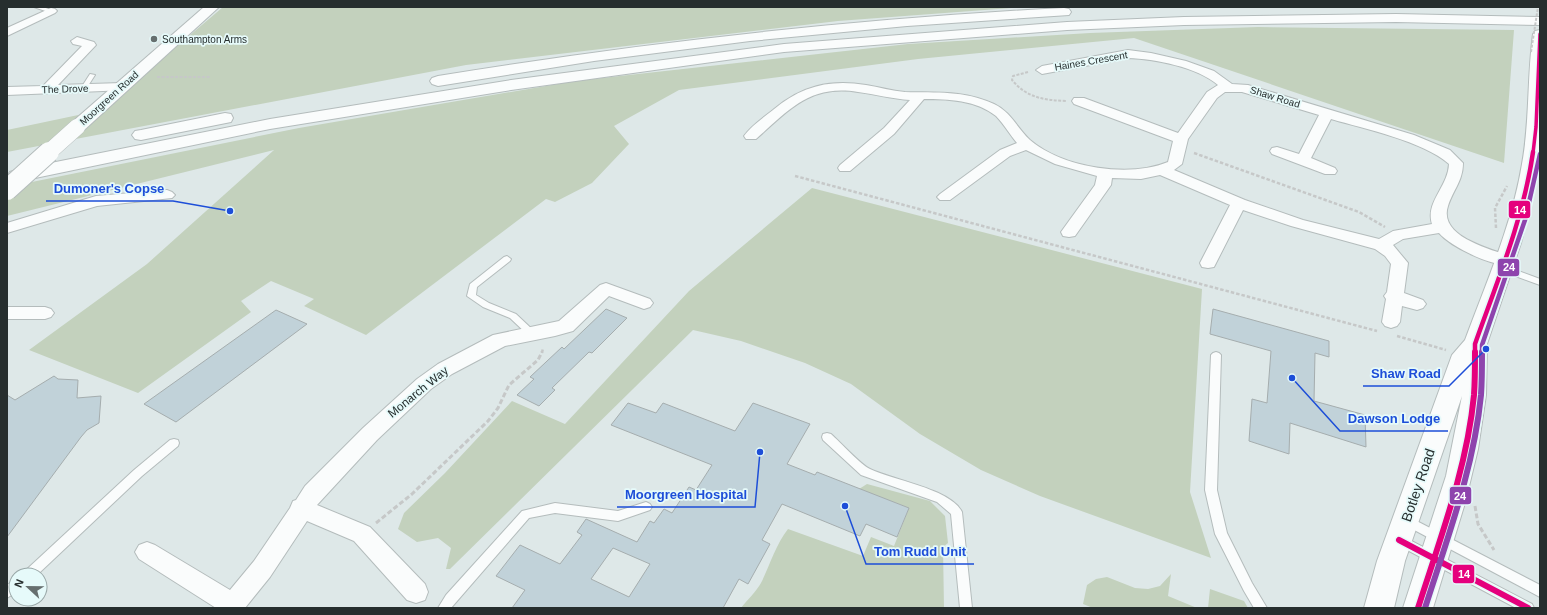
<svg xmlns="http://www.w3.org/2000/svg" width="1547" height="615" font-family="Helvetica,sans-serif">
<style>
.green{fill:#c3d1bd}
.building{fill:#c1d2d9;stroke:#a5adae;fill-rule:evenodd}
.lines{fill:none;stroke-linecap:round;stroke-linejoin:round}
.service-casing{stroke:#b4bcbc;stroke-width:2}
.minor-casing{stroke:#b4bcbc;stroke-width:2}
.tertiary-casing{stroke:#b4bcbc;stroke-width:2}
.secondary-casing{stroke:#b4bcbc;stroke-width:2}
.motorway-casing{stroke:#b4bcbc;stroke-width:2}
.path-far2{stroke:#c6c8c8;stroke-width:2;stroke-dasharray:3 1.5;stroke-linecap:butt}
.path-far1{stroke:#c6c8c8;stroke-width:2.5;stroke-dasharray:3.5 2;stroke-linecap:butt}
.path{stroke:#c6c8c8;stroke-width:3;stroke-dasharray:5 2.5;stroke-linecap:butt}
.service{fill:#fafcfc;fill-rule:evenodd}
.minor{fill:#fafcfc;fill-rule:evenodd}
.tertiary{fill:#fafcfc;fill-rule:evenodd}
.secondary{fill:#fafcfc;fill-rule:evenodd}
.motorway{fill:#fafcfc;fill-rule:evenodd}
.tertiary-bridge-far1-casing{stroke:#b4bcbc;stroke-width:17;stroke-linecap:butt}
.tertiary-bridge-casing{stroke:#b4bcbc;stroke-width:22;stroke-linecap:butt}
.path-bridge{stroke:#c6c8c8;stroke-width:2;stroke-dasharray:3 1.5;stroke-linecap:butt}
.tertiary-bridge-far1{stroke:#fafcfc;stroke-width:16}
.tertiary-bridge{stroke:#fafcfc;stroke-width:20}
.bus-1-far2-casing{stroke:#e6fafa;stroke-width:5.5}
.bus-1-far1-casing{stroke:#e6fafa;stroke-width:8}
.bus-1-casing{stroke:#e6fafa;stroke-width:9}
.bus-2-far1-casing{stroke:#e6fafa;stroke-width:8}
.bus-2-casing{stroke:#e6fafa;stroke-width:9}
.bus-1-far2{stroke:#e5007d;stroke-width:3.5}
.bus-1-far1{stroke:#e5007d;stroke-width:4.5}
.bus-1{stroke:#e5007d;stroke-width:6}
.bus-2-far1{stroke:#8e44ad;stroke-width:4.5}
.bus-2{stroke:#8e44ad;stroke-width:6}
.poi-dot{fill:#666f6f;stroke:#e6fafa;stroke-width:1.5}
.labels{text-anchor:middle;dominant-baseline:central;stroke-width:3.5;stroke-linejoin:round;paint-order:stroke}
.far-poi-label{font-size:10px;fill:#262e2e;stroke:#e6fafa;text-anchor:start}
.far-street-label{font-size:10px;fill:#262e2e;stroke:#e6fafa}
.street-label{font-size:12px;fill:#262e2e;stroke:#e6fafa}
.near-street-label{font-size:14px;fill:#262e2e;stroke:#e6fafa}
.leader{fill:none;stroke:#1d4ed8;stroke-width:1.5}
.callout-dot{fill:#1d4ed8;stroke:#e6fafa;stroke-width:1.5}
.callout-label{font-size:13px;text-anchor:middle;font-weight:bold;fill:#1d4ed8;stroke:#e6fafa;stroke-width:3.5;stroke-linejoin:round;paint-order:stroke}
.line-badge{stroke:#e6fafa;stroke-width:1.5}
.badge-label{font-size:11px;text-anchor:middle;font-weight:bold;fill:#fff}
</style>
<rect width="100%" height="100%" fill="#dee8e8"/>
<path class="green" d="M223,7H1026L838,21L466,65L7,152V130L102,110Z
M1258,27L1514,30L1504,163L1134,38L918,59L679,90L614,126L629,144L592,183L555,202L546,199L366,335L304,306L314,299L271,281L241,301L251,312L138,393L29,350L147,264L274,150L7,216V187L299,128L575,81L908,44L1090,33Z
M812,188L1202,289L1190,492L1211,558L1040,496L981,470L920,434L851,384L805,363L741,341L693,330L450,569H446L451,548L438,538L417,542L398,529L404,513L445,473L512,401L565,424L689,291Z
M867,484L930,501L945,516L948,543L943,547L944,608H741C747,600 756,592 761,583C770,565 776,544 788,529L863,556L871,537L894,546L909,508L859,489Z
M1171,574L1168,596L1197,608H1093L1083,604L1087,585L1096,579L1107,577L1135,588L1148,589L1160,586Z
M1210,589L1244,601L1248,608H1208Z"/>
<path class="building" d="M606,309L627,318L592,353L589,352L552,388L555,390L539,406L517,395L534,379L530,377L562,347L564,349Z
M1213,309L1329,341V357L1315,353L1314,401L1365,415L1366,447L1290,423L1289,454L1249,441L1252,399L1267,403L1271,351L1210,334Z
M276,310L307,324L176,422L144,404Z
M54,376L58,379L78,380L77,398L101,396L99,423L87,430L81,437L7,537V395L15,400Z
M628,403L656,413L663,403L735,431L753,403L810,424L787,464L815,475L817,472L909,508L897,537L866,524L860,536L782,504L762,540L770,544L748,584L739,579L723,608H512L525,590L496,576L520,545L560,564L582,535L577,532L586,519L637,542L650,521L654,523L664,509L672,513L689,487L696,490L712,465L611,425ZM613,548L650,564L629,597L591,579Z"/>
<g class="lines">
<g class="service-casing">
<path id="service" d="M34,7H43L54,11L51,13Z
M90,74L95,75L86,89H82L81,88Z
M507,256L511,259L510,261L477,287L476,295L489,303L516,314L534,331L536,333L534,335H528L510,318L483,307L467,296L470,284L504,257Z
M1502,265L1540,279V285L1499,270L1498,268L1499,266Z
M1216,352L1219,353L1221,355L1217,490L1227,533L1252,583L1267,608H1254L1244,591L1215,534L1205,490L1211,355L1213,353Z
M827,433L831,434C840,442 861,465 870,469C893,480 951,489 962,512L972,608H960L951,514L937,502L861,475L823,440L822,437L823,434Z
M174,439L178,440L179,443L178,446L142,476L37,575H23L25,571L134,470L170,440Z
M646,502L650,504L652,507L650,510L618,521L555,513L529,518L451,608H438L446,595L522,511L555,503L618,511Z
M1407,516L1540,585V597L1403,524L1401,521L1403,518Z
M1400,535L1532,604L1534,608H1516L1396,544L1394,540L1396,536Z
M16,579V592L7,598V585Z"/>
</g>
<g class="minor-casing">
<path id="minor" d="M51,8L55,9L57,11L55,13L7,36V28Z
M77,37L94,42L96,45L58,85L122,83L127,84L129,87L127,90L7,95V87L43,86L82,46L73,44L71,41Z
M1128,50L1151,53L1186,61L1214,71L1232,84L1248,85L1414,135L1450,150L1463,163C1463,181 1453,190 1448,206C1438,236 1489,249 1510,256L1512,260L1510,264C1493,268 1450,246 1439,233L1403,239L1393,245L1408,263L1404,293L1423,300L1426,304L1423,308L1417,310L1402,306L1400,322L1397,326L1391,328L1385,326L1382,322L1386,299L1384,296L1387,292L1391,264L1385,256L1375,249L1291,226L1243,210L1214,267L1208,268L1202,267L1200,263L1230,205L1160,175L1141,179L1112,178L1111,185L1075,236L1069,237L1063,236L1061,232L1095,185L1097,176L1055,164L1026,150L1010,156L950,200H940L937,197L940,194L1000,150L1017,143C1010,135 1004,124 996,116C976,100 948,99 924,99L894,134L850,171H840L838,168L840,165L884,128L910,100C892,99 875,94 858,92C810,84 789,110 756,139H746L744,136C751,126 764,117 773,110C801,86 830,79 866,85C879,87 892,91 905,92C937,93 963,90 994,104C1011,112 1017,128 1030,140C1063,168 1129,178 1168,162L1173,141L1074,104L1072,101L1074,98H1084L1178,133L1207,92L1218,85C1197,67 1155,59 1128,58L1042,74L1036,70L1042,66ZM1225,92H1242L1319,115L1299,154L1277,147L1272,148L1270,151L1272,154L1325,174H1335L1337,171L1335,168L1311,158L1331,119C1365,129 1423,141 1449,164C1448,187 1425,202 1432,224L1393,231L1379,239L1303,220L1245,200L1174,170L1182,164L1188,139L1217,98Z
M167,190L172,192L175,195L172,198L97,206L7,233V223L96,196Z
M606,283L650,299L653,303L650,307L644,309L609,296L573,331L555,336L505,346L452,374L431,389L377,440L317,505L370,527L425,584L428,592L425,600L416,603L407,600L354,541L307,521L270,577L245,608H216L139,559L135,552L139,545L147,542L155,545L230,590L254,561L290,508L293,501L296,500L305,486L363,428L417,379L438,364L493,335L559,321L600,285Z
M7,307H45L51,309L54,313L51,317L45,319H7Z"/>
</g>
<g class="tertiary-casing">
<path id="tertiary" d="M204,7H219L83,131L77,132L71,131L68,127L71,123Z"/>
</g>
<g class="secondary-casing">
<path id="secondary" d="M1540,30V167L1521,243L1487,344L1486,395L1478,449L1465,503L1433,608H1403L1446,476L1462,396L1405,561L1394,608H1364L1377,561L1452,355L1465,340C1486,283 1512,225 1522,164C1530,121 1527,77 1533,34L1535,31Z"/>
</g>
<g class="motorway-casing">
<path id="motorway" d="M1064,8L1069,9L1071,12L1069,15L907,26L750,41L594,61L438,86L432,84L430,81L432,78L438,76C646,42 854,19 1064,8Z
M1396,14L1540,17V25L1396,22L1184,25L1067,30L784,52L511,90L270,129L16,182L10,180L7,176L10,172L16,170L270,119L511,80L784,44L1067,22L1184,17Z
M225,113L231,114L233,118L231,122L141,140L135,139L132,135L135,131L141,130Z"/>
</g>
<path class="path-far2" d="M1028,72L1013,76L1012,80C1027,98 1044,100 1066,101
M157,77H210"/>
<path class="path-far1" d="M1194,153L1359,212L1385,227
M795,176L1377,331
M1496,228L1495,208L1507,186
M1397,336L1446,350
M542,353L543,348"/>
<path class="path" d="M1475,506L1478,524L1494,550
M376,523L412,494L488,421L498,408L509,385L538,360L542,352"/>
<use href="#service" class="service"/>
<use href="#minor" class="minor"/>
<use href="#tertiary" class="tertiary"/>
<use href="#secondary" class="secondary"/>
<use href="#motorway" class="motorway"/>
<g class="tertiary-bridge-far1-casing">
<path id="tertiary-bridge-far1" d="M48,153L77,127"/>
</g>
<g class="tertiary-bridge-casing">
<path id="tertiary-bridge" d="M7,190L49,152"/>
</g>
<path class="path-bridge" d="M1531,52L1538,7"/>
<use href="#tertiary-bridge-far1" class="tertiary-bridge-far1"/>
<use href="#tertiary-bridge" class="tertiary-bridge"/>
<g class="bus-1-far2-casing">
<path id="bus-1-far2" d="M1533,153L1536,127L1540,34"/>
</g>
<g class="bus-1-far1-casing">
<path id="bus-1-far1" d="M1475,353V344C1497,282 1524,217 1533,152"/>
</g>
<g class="bus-1-casing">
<path id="bus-1" d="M1399,540L1528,608
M1418,608C1440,539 1467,468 1474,395C1475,381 1475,366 1475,352"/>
</g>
<g class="bus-2-far1-casing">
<path id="bus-2-far1" d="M1482,353V345L1525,220L1540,154"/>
</g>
<g class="bus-2-casing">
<path id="bus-2" d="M1425,608C1447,539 1474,468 1481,395C1482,381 1482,366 1482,352"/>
</g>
<use href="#bus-1-far2" class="bus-1-far2"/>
<use href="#bus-1-far1" class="bus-1-far1"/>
<use href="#bus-1" class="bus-1"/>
<use href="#bus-2-far1" class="bus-2-far1"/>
<use href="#bus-2" class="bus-2"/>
</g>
<circle class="poi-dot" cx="154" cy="39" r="4"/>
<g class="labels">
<g class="far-poi-label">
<text x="162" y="39">Southampton Arms</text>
</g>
<g class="far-street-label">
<text transform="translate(1091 61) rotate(-10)">Haines Crescent</text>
<text transform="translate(65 89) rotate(-2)">The Drove</text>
<text transform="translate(1275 97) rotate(17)">Shaw Road</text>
<text transform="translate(109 98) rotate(-42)">Moorgreen Road</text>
</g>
<g class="street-label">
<text transform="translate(418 392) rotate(-39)">Monarch Way</text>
</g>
<g class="near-street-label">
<text transform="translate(1418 485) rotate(-71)">Botley Road</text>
</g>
</g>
<path class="leader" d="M230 211L173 201H46M1486 349L1449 386H1363M1292 378L1340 431H1448M760 452L755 507H617M845 506L866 564H974"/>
<g class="callout-dot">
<circle cx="230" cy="211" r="4"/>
<circle cx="1486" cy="349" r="4"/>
<circle cx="1292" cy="378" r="4"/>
<circle cx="760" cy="452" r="4"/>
<circle cx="845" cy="506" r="4"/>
</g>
<g class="callout-label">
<text x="109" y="193">Dumoner's Copse</text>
<text x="1406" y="378">Shaw Road</text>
<text x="1394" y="423">Dawson Lodge</text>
<text x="686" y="499">Moorgreen Hospital</text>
<text x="920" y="556">Tom Rudd Unit</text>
</g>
<g class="line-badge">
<rect x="1508" y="200" width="23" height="19" rx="4" fill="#e5007d"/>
<rect x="1497" y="258" width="23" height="19" rx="4" fill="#8e44ad"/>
<rect x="1449" y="486" width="23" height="19" rx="4" fill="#8e44ad"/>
<rect x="1452" y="564" width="23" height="20" rx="4" fill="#e5007d"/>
</g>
<g class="badge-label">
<text x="1520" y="214">14</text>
<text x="1509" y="271">24</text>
<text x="1460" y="500">24</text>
<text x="1464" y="578">14</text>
</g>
<rect width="1547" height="615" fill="none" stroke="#262e2e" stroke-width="16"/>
<g transform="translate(28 587) rotate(292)"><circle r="19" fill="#e6fafa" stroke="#99a8a8"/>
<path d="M0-3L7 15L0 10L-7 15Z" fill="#666f6f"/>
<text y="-6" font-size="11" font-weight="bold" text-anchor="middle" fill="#262e2e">N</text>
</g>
</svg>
